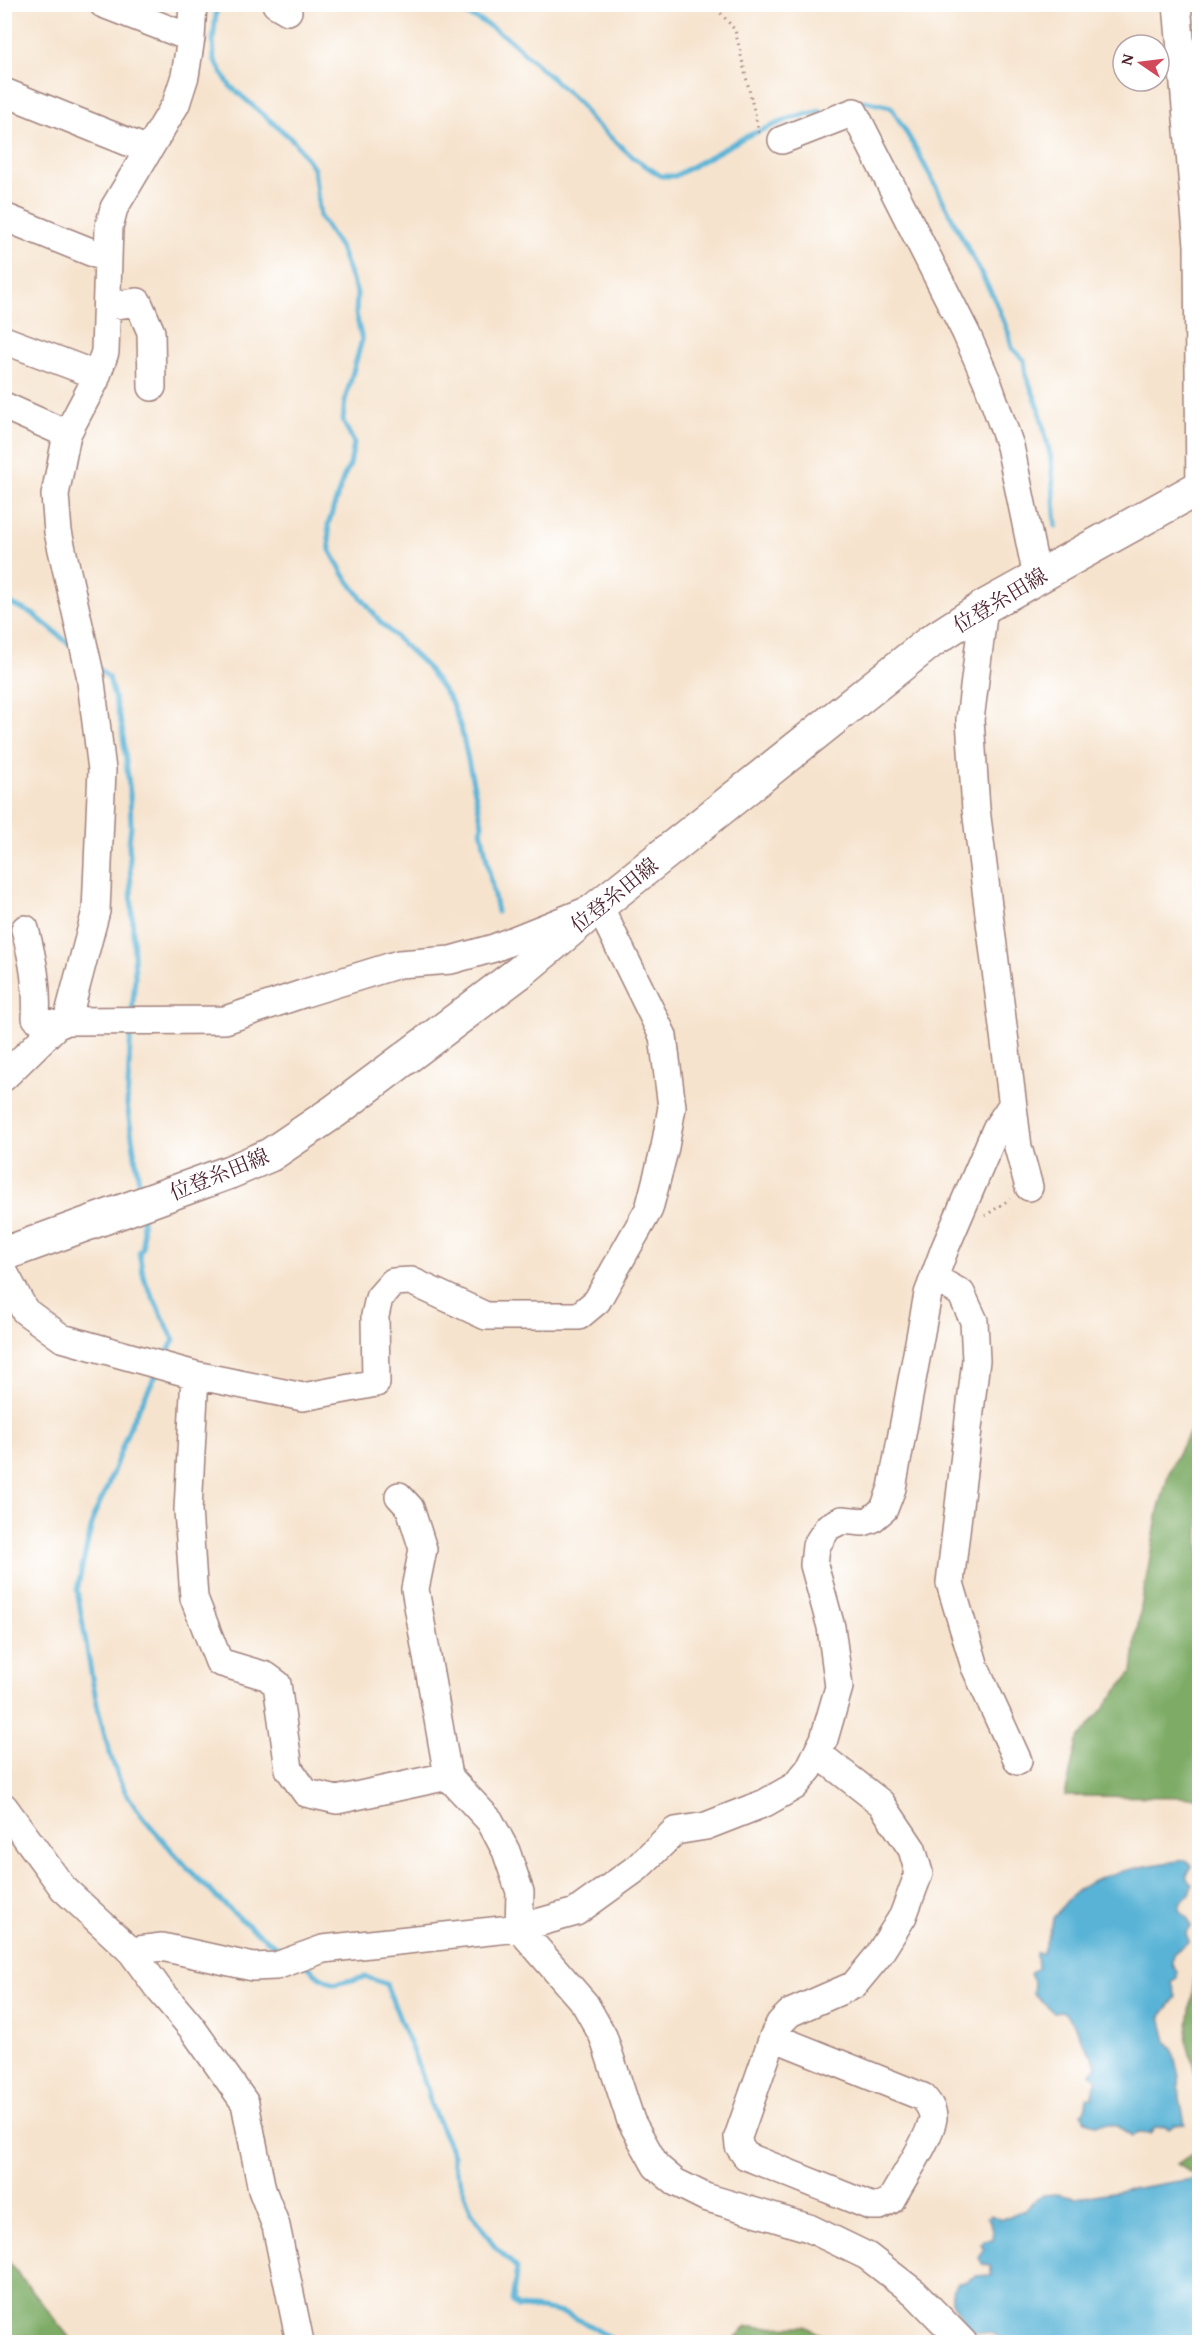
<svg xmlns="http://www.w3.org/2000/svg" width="1204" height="2347" font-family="'Gentium Book Plus','Noto Serif JP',serif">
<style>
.forest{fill:#7eac66;stroke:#646648;stroke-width:1.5}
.water{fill:#58b3d6;stroke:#516980;stroke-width:1.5}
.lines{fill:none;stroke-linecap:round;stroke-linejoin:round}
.stream{stroke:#58b3d6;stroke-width:5}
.minor-casing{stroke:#a0817c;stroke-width:30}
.major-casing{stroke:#a0817c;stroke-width:36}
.path{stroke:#a0817c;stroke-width:3;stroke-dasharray:1.5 4.5;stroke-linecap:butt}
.minor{stroke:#fff;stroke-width:27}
.major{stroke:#fff;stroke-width:33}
.labels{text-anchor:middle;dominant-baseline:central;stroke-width:4.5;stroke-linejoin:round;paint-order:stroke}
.street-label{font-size:21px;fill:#4a1f2b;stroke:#fff}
</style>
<rect width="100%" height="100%" fill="#fff"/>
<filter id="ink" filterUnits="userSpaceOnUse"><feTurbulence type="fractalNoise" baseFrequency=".0167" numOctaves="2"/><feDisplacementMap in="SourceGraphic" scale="12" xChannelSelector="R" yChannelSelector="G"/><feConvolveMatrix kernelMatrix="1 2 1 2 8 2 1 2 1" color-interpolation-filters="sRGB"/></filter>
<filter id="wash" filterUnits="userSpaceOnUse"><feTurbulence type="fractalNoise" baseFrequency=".008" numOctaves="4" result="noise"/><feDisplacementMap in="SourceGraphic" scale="24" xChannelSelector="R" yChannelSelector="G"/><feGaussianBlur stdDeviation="1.35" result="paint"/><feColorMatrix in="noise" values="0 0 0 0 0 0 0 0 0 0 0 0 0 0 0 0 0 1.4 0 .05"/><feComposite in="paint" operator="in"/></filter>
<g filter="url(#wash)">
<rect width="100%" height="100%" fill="#f6e3cd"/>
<path class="forest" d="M1199,1421V1797L1065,1796L1077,1741L1132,1672L1136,1636L1158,1512L1170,1469L1188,1434Z
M1199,1944L1200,2086H1199L1186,2040Z
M1199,2149V2178L1177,2164Z
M5,2257L73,2342H5Z
M805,2326L834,2342H730L747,2327Z"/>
<path class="water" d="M1186,1860L1192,1866L1186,1876L1192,1885L1189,1895L1181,1902L1179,1910L1188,1918L1191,1927L1186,1934L1189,1941L1173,1954L1172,1964L1177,1971V1978L1172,1983L1176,1997L1161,2016L1167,2042L1172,2047L1179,2077L1180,2099L1185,2124L1174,2125L1169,2129L1165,2126L1155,2128L1150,2134L1138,2133L1132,2136C1119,2127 1111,2120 1094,2125L1085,2120L1082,2113L1085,2112L1087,2098H1093L1092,2094L1097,2079L1091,2074L1097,2067C1094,2055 1088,2052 1083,2042C1077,2030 1073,2019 1062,2011L1053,2012L1033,1993L1034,1982L1030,1974L1037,1968L1036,1953H1043C1045,1941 1053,1929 1053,1918C1061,1909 1068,1897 1078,1890C1103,1871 1155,1864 1186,1860Z
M1199,2178V2342H1001L995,2334L973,2331L967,2326L952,2302V2293L958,2282L967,2281L975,2276L992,2275L990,2266L983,2265L979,2258L984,2247L981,2245L983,2241L993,2240C995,2234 991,2222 987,2217L991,2215L1001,2220L1025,2209L1043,2195L1056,2194L1076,2198Z"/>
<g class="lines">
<path class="stream" d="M217,4L213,41L214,59L230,86L294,141L314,169L320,217L340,248L357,293L356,314L362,340L345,400L343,421L354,443L350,465L344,476L328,525L330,550L344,575L381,623L426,666L451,701L461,728L482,824L481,829L497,912
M443,4L483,22L509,39L580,104L590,119L634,158L661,176H675L745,137L789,119L821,111
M856,103L864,101L891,107L916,149L996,302L1009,335L1012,348L1024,360L1026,375L1039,408L1051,459L1056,526
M4,600L33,614L73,647
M99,669L109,678L122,727L130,794L131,826L129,842L135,978L132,1012
M131,1027L127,1105L141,1194
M142,1215L143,1247L139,1253L144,1279L174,1340L164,1359
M157,1373L131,1423L107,1488L94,1515L77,1590C88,1651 95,1715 117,1774C126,1798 144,1819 161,1838C197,1880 238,1922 285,1952
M306,1965L319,1976L334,1984L366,1977L386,1984L428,2091L430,2103L453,2155V2162L472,2213L495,2247L517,2268L512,2301L518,2307C564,2309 578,2317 616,2342"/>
</g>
</g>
<g filter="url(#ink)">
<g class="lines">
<g class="minor-casing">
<path id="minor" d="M103,4L191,38
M276,4L288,11
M1177,4L1198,245L1200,499
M4,92L148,150
M782,140L854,112L966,333L987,381L1010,446L1037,577
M4,217L108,259
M107,306L138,302L151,332L152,387
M4,340L97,375
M4,406L67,434
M984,607L970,720L976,809L1018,1147L1029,1187
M25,929C33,960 38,986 36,1018L56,1026
M67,1021L96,911L102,770L90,674L58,532L55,495L67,434L95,381L105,352L109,227L114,208L176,104L185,76L191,38L193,4
M4,1077L56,1026L67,1021L225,1020L302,994L399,964L451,960L494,948L599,906L663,1036L672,1107L665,1147L649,1209L597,1301L579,1316H486L411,1281L393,1282L379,1298L375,1316L376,1383L303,1397L195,1375L62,1338L25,1311L4,1272
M934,1278L961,1293L974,1321L976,1360L950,1583L975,1667L1018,1761
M195,1375L188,1510L194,1598L219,1662L266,1676L277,1684L289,1769L306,1793L337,1800L448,1776L490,1821L506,1851L520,1892L519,1928L585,2004L603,2036L631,2121L656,2166L675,2182L705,2197L809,2228L867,2256L915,2293L963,2342
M399,1496L410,1508L423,1549L415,1589L448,1776
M4,1807L63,1888L131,1951L158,1988L192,2028L245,2103L262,2190L276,2226L300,2342
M131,1951L162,1947L253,1967L276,1966L323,1949L519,1928L576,1912L637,1868L675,1831L706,1826L765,1803L795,1786L809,1769L824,1739L839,1687L831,1627L814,1565L816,1546L828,1527L842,1520L863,1522L872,1519L884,1509L892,1488L928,1294L945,1248L996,1129L1012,1105
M773,2037L923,2097C928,2103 933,2109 933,2118C931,2137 901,2181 891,2200L880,2206H870L746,2156L739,2146L738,2137L773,2037L780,2023L790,2013L854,1985L878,1956L903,1916L919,1873L912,1849L881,1803L817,1753"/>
</g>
<g class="major-casing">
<path id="major" d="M4,1254L230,1172L270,1155L335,1111L520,972L599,906L930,642L984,607L1200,487"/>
</g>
<path class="path" d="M713,4L735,30L759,132L763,133
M985,1216L1010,1199"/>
<use href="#minor" class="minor"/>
<use href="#major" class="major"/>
</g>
</g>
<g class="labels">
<g class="street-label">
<text transform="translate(1000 600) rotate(-31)">位登糸田線</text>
<text transform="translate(614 895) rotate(-39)">位登糸田線</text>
<text transform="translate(219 1174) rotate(-22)">位登糸田線</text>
</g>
</g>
<rect width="1204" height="2347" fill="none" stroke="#fff" stroke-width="24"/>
<g transform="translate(1141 63) rotate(284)"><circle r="28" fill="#ffffff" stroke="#b7a5aa" stroke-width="1.5"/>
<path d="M0-4.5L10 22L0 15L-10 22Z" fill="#d1495b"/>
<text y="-9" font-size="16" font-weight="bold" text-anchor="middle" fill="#4a1f2b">N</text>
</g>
</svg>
